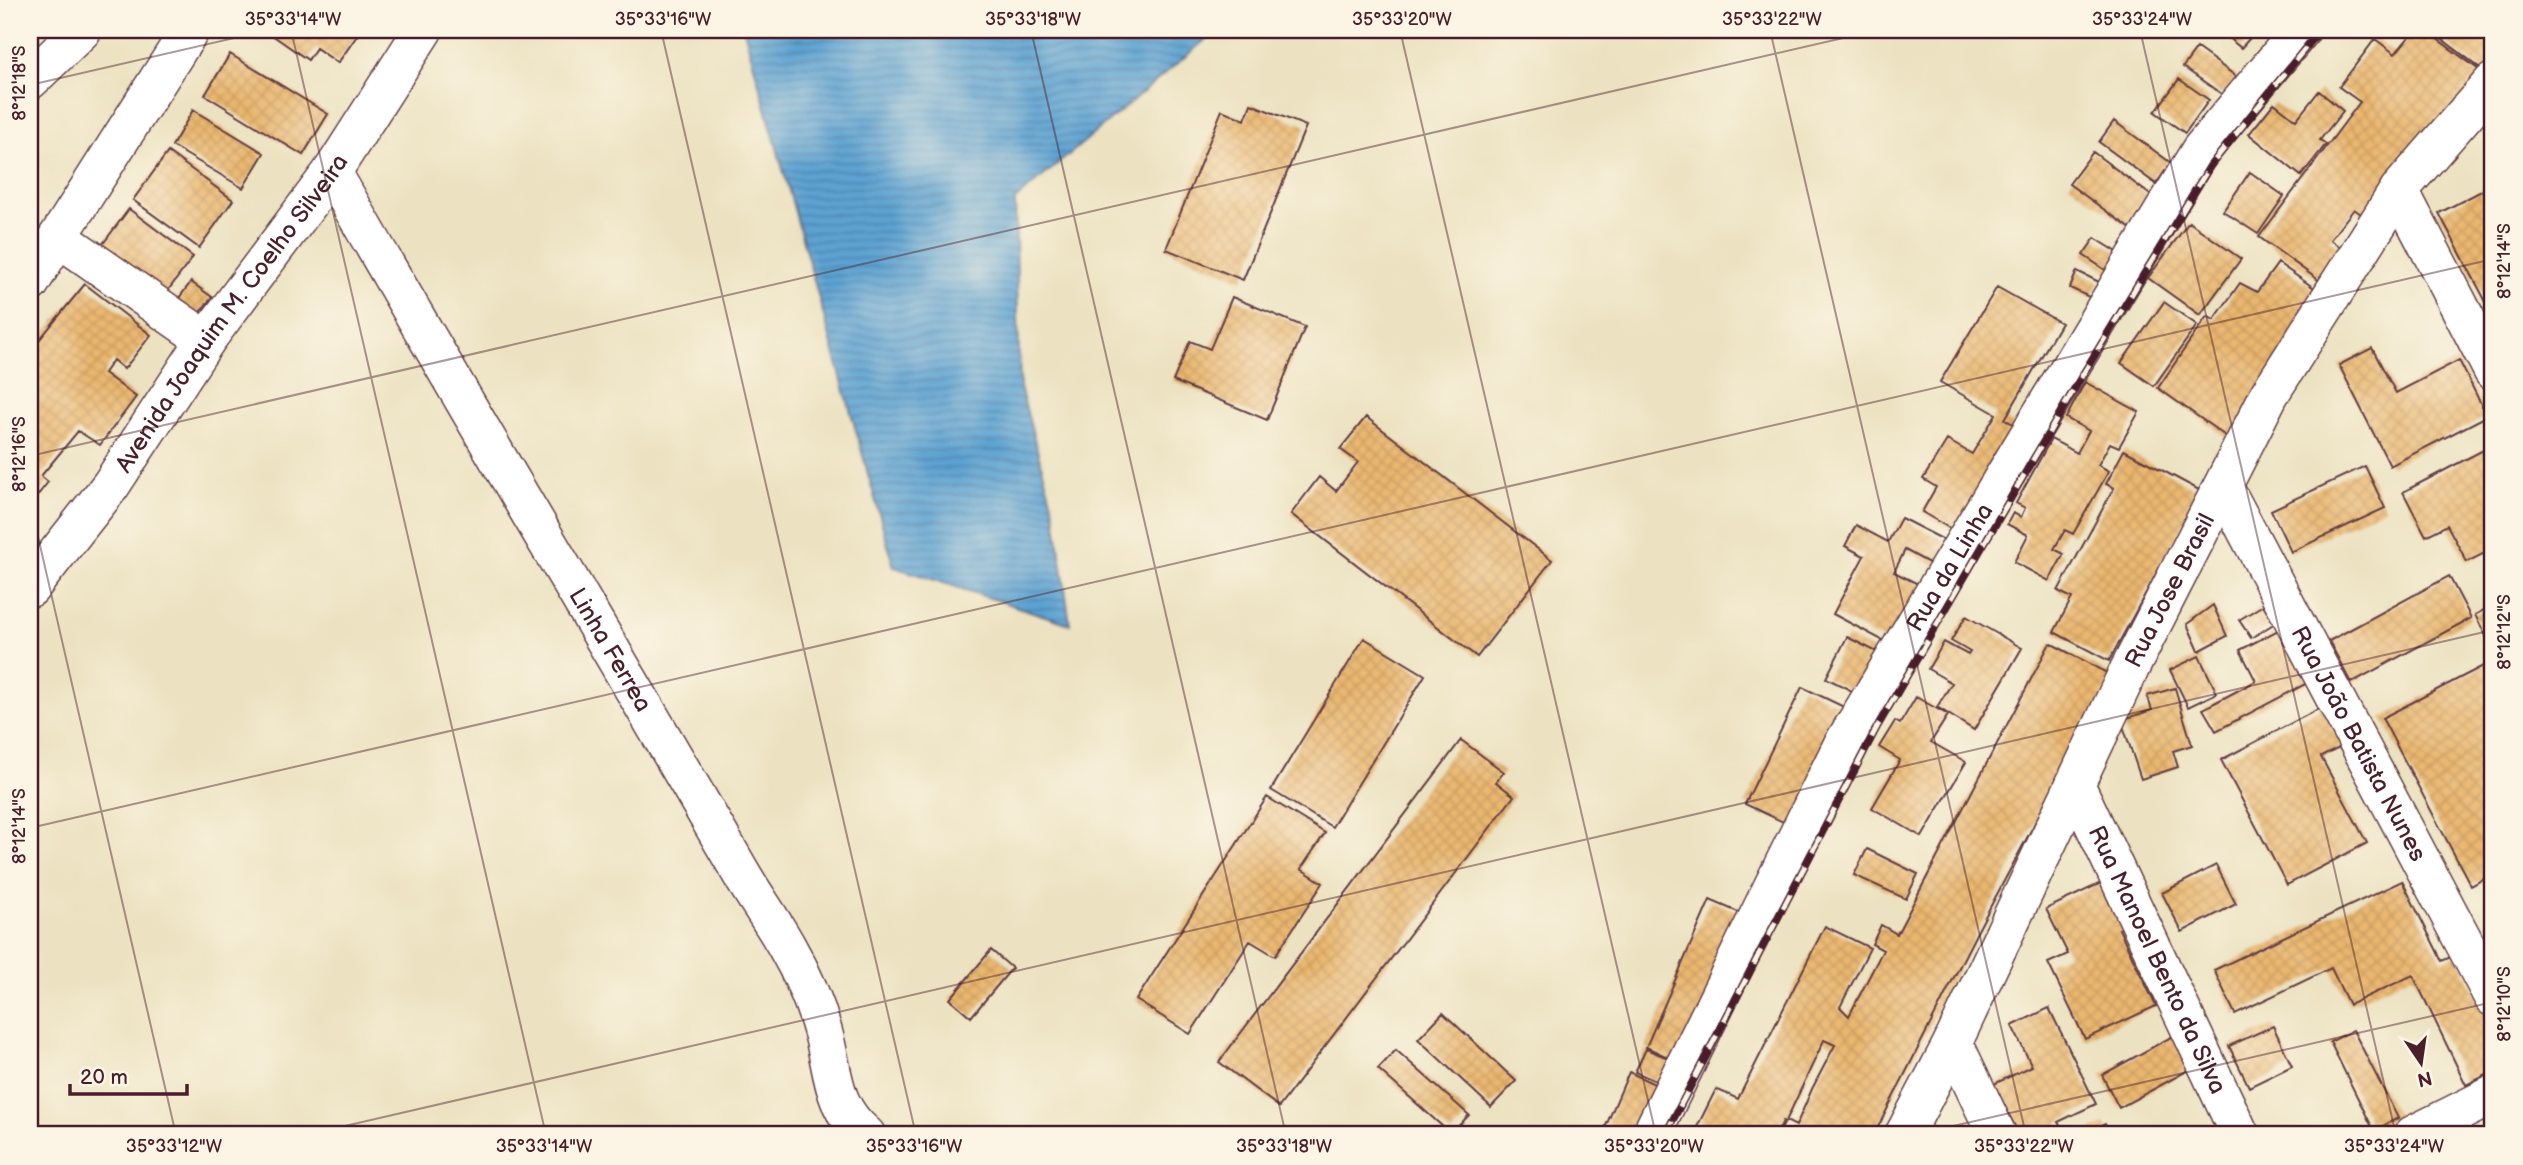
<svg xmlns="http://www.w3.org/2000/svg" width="2523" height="1165" font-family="'Balsamiq Sans',sans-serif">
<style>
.water{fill:url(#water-rules);stroke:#53607e;stroke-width:2}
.building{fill:url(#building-cross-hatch);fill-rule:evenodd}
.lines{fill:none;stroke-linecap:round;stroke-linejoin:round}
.minor-casing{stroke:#623c42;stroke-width:41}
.secondary-casing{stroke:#623c42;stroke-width:41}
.minor{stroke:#fff;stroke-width:38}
.secondary{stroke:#fff;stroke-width:38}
.rail-casing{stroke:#4a1f2b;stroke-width:8}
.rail{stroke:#fcf5e5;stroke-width:5;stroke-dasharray:16;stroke-linecap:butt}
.ticks{fill:none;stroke:#4a1f2b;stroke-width:2;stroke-opacity:0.45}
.labels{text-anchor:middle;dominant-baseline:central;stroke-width:5;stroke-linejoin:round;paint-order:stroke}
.street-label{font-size:24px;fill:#4a1f2b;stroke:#fcf5e5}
.neatline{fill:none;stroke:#4a1f2b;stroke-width:2.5}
.ticks-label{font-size:18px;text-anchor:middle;fill:#4a1f2b}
</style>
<defs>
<pattern id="water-rules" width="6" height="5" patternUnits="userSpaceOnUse" patternTransform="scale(1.75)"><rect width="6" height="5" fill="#5ca2d2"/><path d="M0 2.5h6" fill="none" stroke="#4e83ab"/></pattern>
<pattern id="building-cross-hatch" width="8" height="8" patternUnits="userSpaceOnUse" patternTransform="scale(1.75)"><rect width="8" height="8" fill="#eab770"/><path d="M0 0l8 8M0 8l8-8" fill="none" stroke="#ca9d61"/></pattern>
</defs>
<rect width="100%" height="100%" fill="#fcf5e5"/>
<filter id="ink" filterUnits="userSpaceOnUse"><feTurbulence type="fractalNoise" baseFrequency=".0143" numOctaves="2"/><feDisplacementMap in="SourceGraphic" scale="14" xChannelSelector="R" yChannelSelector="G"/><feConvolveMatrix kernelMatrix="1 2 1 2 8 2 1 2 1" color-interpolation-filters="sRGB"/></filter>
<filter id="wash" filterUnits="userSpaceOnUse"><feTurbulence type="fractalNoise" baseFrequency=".00686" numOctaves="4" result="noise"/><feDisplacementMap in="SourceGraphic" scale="28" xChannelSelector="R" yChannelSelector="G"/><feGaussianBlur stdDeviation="1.57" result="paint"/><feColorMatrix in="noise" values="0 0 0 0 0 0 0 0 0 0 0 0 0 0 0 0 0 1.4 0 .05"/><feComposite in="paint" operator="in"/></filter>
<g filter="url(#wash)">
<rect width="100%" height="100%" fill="#ece2c1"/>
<path class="water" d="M744,30H1217L1015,200L1020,387L1055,514L1070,624L894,567Z"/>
<g id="blocks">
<path class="building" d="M265,30H361L338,63L316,48L308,60Z
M2219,30H2257L2241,48Z
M2415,30H2425L2486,75L2364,216L2354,209L2330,240L2347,252L2324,284L2259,237L2360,102L2339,87L2375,39L2395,54Z
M2430,30H2493V66L2488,74Z
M2197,48L2237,77L2223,95L2183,67Z
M230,54L328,114L303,155L205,95Z
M2179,79L2209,100L2185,133L2155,112Z
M2319,91L2343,111L2320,140L2326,144L2301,176L2249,134L2274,103L2296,120Z
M1251,104L1306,126L1243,280L1166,249L1222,110L1245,120Z
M193,110L264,153L243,188L172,146Z
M2114,121L2171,163L2156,184L2099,142Z
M168,152L233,200L199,248L133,200Z
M2093,152L2161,203L2138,234L2069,184Z
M2250,172L2284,196L2258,234L2223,211Z
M2493,185V315L2439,213Z
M129,209L193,257L166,293L102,245Z
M2189,222L2241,259L2200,315L2148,278Z
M2095,238L2122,255L2110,273L2083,255Z
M2278,263L2323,294L2231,440L2158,388L2207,316L2214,320L2240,283L2257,292Z
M2077,271L2099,282L2091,298L2070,288Z
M191,282L212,297L196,317L176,302Z
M85,284L151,335L124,369L113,360L104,373L136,397L100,445L78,431L41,476L48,482L30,505V351Z
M1997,287L2061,323L2005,419L2021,429L1959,534L1922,512L1936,487L1923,479L1947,440L1972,454L1996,414L1940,382Z
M1232,297L1305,327L1267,420L1173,381L1190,341L1210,349Z
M2164,302L2197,325L2154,386L2121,363Z
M2372,348L2396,393L2459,360L2487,416L2390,466L2339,365Z
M2085,382L2139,412L2119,447L2110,443L2098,465L2109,471L2073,534L2065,530L2054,549L2064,554L2049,581L2014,562L2028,535L2007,524L2013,513L2021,517L2025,508L2016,503L2051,439L2077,453L2089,431L2066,418Z
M1366,417L1552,560L1477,657L1291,514L1319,477L1336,491L1358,462L1340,449Z
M2493,445V549L2467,562L2447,525L2426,536L2403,492Z
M2124,450L2201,491L2109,661L2054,632L2072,598L2058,591L2114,488L2106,484Z
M2365,466L2385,508L2291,552L2271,510Z
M1901,518L1948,542L1936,567L1905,550L1894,572L1924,587L1893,646L1833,614L1864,556L1845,546L1856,525L1888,542Z
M2449,576L2471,618L2351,683L2329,641Z
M2213,605L2227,636L2199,651L2187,624Z
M2263,605L2275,623L2251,638L2239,620Z
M2493,605V649L2475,615Z
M1966,616L2022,648L1974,730L1937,707L1952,683L1928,669L1944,642L1968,655L1970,652L1951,641Z
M2280,629L2309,682L2216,731L2203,709L2256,681L2240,650Z
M1847,637L1879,653L1858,694L1826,678Z
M1364,638L1425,675L1332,827L1271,790Z
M2050,643L2113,676L1978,930L1874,1135H1778L1785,1122L1783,1121L1776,1135H1693L1716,1089L1738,1099L1825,926L1870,948L1840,1007L1849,1016L1883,950L1872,944L1881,925L1897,934ZM1824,1040L1835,1045L1812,1089L1796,1126L1786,1121Z
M2199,656L2217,693L2188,707L2170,670Z
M2493,661V874L2471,886L2382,718Z
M1802,687L1844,707L1796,828L1745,804Z
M2175,688L2192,745L2173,751L2178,767L2141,779L2121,720L2152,710L2147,696Z
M1916,697L1948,715L1931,742L1966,762L1922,837L1872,808L1900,760L1879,747L1895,721L1900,724Z
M2322,707L2343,746L2321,757L2367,843L2287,885L2221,760Z
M1461,740L1504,772L1496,782L1514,796L1279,1107L1219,1062Z
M1267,797L1325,833L1301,869L1323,883L1275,956L1250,941L1190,1034L1136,1000Z
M1867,849L1918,874L1906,899L1854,875Z
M2216,865L2236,904L2182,932L2162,893Z
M2105,881L2126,926L2119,929L2156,1006L2085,1039L2048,963L2068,954L2046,909Z
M2402,881L2442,961L2457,954L2493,1031V1072L2466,1085L2413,975L2349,1005L2331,968L2235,1014L2214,970Z
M1710,900L1745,915L1670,1087L1635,1072L1646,1049L1678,1062L1646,1047Z
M991,950L1012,968L971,1017L950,999Z
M2049,1008L2096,1104L2058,1122L2065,1135H2019L1994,1084L2032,1066L2012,1026Z
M1443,1013L1516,1081L1491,1107L1418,1039Z
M2273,1026L2292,1066L2249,1087L2229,1046Z
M2353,1030L2398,1118L2374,1131L2330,1042Z
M2180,1032L2198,1065L2119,1108L2102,1075Z
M1396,1050L1469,1115L1451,1134L1378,1069Z
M1629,1072L1661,1087L1639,1135H1602Z
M2105,1124L2110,1135H2081Z"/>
</g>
</g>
<g filter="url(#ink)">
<use href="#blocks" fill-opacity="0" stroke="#623c42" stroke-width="2"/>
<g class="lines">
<g class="minor-casing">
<g id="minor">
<path d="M190,30L58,237L206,340"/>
<path d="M30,80L82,30"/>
<path id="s1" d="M332,172C466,408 606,639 741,873C756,899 774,923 788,949C803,975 816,1006 824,1036C834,1075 832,1107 866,1135"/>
<path d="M2399,190L2493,371"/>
<path d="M30,283L58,237"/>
<path id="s2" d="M2224,488L2493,997"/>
<path id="s3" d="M2075,784L2240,1135"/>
<path d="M1953,1042L1997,1135"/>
<path id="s4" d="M1651,1135L1842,746L2200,151L2301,30"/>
<path id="s5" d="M1904,1135L1953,1042L2130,668L2270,393L2399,190L2493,82"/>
<path d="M2413,1135L2493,1095"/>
</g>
</g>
<g class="secondary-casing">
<g id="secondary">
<path id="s6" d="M30,588L111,485L206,340L332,172L423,30"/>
</g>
</g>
<use href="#minor" class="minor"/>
<use href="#secondary" class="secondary"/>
<g class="rail-casing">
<path id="rail" d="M1665,1135L1877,727L2083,374L2210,166L2320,30"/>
</g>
<use href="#rail" class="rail"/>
</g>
</g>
<path class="ticks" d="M291,30L546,1135M661,30L916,1135M1031,30L1286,1135M1400,30L1656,1135M1770,30L2026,1135M2140,30L2396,1135M30,85L269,30M30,456L1878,30M30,502L176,1135M30,828L2493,259M306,1135L2493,630M1914,1135L2493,1002"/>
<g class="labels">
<g class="street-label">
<text stroke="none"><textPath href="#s6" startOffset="341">Avenida Joaquim M. Coelho Silveira</textPath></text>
<text stroke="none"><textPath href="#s4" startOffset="642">Rua da Linha</textPath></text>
<text stroke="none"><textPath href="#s5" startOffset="606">Rua Jose Brasil</textPath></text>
<text stroke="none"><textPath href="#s1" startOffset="553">Linha Ferrea</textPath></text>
<text stroke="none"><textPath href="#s2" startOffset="289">Rua João Batista Nunes</textPath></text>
<text stroke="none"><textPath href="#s3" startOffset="194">Rua Manoel Bento da Silva</textPath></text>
</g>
</g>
<rect width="2523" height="1165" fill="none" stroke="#fcf5e5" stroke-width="77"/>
<g transform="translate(2421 1063) rotate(167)" stroke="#fcf5e5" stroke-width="5" paint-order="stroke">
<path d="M0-5L12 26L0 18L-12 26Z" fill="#4a1f2b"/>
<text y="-10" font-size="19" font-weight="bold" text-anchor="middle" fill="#4a1f2b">N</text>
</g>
<path d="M70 1084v10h117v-10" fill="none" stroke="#4a1f2b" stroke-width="3.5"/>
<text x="80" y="1084" font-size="21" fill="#4a1f2b" stroke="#fcf5e5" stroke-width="5" paint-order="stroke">20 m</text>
<rect x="38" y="38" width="2446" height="1088" class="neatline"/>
<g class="ticks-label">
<text x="293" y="25">35°33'14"W</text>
<text x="663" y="25">35°33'16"W</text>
<text x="1033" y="25">35°33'18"W</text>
<text x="1402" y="25">35°33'20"W</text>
<text x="1772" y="25">35°33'22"W</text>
<text x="2142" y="25">35°33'24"W</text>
<text transform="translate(19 83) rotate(-90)" y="6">8°12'18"S</text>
<text transform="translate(2504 261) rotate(-90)" y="6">8°12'14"S</text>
<text transform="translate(19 454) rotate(-90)" y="6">8°12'16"S</text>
<text transform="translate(2504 632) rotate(-90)" y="6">8°12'12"S</text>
<text transform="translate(19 826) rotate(-90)" y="6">8°12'14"S</text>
<text transform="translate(2504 1004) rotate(-90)" y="6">8°12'10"S</text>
<text x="174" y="1152">35°33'12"W</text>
<text x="544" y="1152">35°33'14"W</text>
<text x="914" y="1152">35°33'16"W</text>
<text x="1284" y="1152">35°33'18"W</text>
<text x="1654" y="1152">35°33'20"W</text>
<text x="2024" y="1152">35°33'22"W</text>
<text x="2394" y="1152">35°33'24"W</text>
</g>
</svg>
